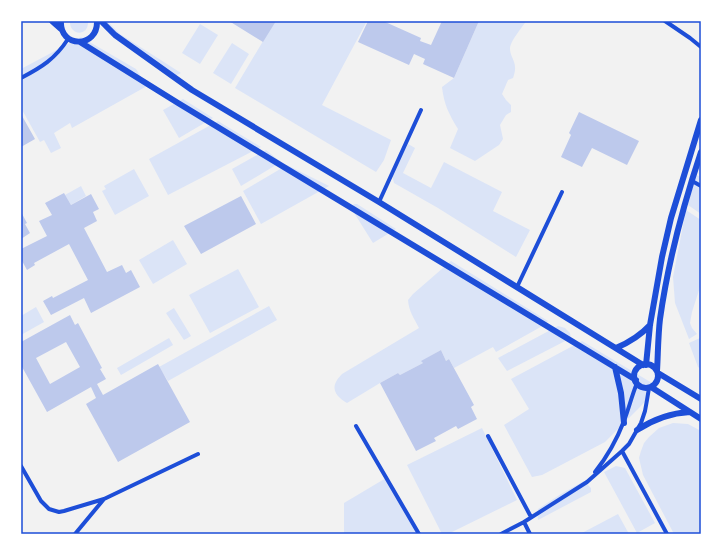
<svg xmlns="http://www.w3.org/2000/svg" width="722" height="555" font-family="'Crimson Pro',serif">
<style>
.green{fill:#dbe4f7}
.building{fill:#bdc9ec;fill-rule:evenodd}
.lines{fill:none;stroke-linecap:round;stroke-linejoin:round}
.minor{stroke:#1d4ed8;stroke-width:4}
.tertiary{stroke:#1d4ed8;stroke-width:6}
.neatline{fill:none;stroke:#1d4ed8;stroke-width:1.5}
</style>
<rect width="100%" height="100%" fill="#f2f2f2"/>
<path class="green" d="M70,21H88C89,37 69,36 70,21Z
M103,21H107L120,34L181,73L175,76L110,35L103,27Z
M275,21H367L322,105L391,140L384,160L376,172L235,88Z
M479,21H526C522,28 510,41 510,49C510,54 513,58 514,62C516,67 515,73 513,78L508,80L502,94L506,100L511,105V112L506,115L500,125L503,139L499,145L475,161L450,148L458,129C449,114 444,105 442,87L454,78Z
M200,24L218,35L200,64L182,53Z
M81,37L136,69L147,86L72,128L70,123L54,133L61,148L51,153L44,140L40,142L21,108V69Z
M232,43L249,54L231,84L213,73Z
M183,99L213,118L179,138L163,110Z
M218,121L261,147L168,195L149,159Z
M408,144L415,148L403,173L431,188L444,162L502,192L493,211L530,230L516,257L438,208L394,183L392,175Z
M266,150L281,162L241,186L232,169Z
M287,165L329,186L261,224L243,191Z
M134,169L149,196L115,215L102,191L106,189L104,186Z
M696,175L701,177V214L688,205Z
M81,186L86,196L71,205L65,195Z
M354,204H357L396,229L373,243L351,208Z
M686,210L701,220V284L692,312L690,323L692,328L697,334L689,339L675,303L673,277Z
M173,240L187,264L153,284L139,260Z
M451,261L548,321L546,324L496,352L493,347L454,368L449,359L446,361L441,350L422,361L423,363L400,375L398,373L380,383L347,403C333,395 330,386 342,374L419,328C414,318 409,312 408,300L413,294Z
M238,269L259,307L210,333L189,295Z
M269,306L277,320L168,381L159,367Z
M36,307L44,322L21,335V316Z
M174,308L191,336L184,340L166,313Z
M558,326L565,328L570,333L571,338L507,371L498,358Z
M169,338L173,345L121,375L117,368Z
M700,338L701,339V369L698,367L689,343Z
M582,341L652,383L649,397L640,407L605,442L542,475L532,477L504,425L529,409L511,379Z
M673,423L688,424L701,431V534H674L643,475L639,458L641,451L644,443L649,437L659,428Z
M482,428L517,500L448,534H442L407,465Z
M616,466L625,468L655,523L637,533L604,472Z
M386,478L419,534H344V503Z
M584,481L591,488V492L538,520L537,513L538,509L561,494Z
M618,514L629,534H580Z"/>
<path class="building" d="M229,21H276L263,42Z
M368,21H383L421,38L420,41L431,45L442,21H479L454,78L423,64L425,59L414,54L409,65L358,42Z
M579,112L639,141L627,165L592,148L582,167L561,157L571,135L569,133Z
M21,114L35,139L21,147Z
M64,193L71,205L91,194L99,209L93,212L97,221L84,228L107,272L122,265L126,273L131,270L140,287L91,313L84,298L51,315L43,301L52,296L53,298L88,280L69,244L34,263L35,265L27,270L21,259V249L47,236L39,221L52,215L45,203Z
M241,196L256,224L201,254L184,226Z
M21,212L27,223L25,224L30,233L21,239Z
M70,315L75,325L78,323L102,368L100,369L106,379L97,384L103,395L158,364L190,422L118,462L86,404L96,398L91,387L47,412L21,365V342ZM66,342L80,367L50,384L36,358Z
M441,350L446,361L449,359L474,405L471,407L477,419L458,429L456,426L434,438L436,441L416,451L380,383L398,373L400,375L423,363L421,361Z"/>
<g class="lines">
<path class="minor" d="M665,21L690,38L701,47
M21,78C42,67 55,59 68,39
M692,181L701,186
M379,202L421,110
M517,287L562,192
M356,426L419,534
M488,436L531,517
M622,451L667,534
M21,466L41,501L49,509L59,512L64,511L104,499L198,454
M595,472C607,457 617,439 624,421C629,408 632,395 637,383
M524,522L530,534
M75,534L104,499
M501,534L524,522L587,482L622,451L629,444L641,423L645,411L647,400L649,388"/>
<path class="tertiary" d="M52,21L61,29
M61,21C59,48 98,49 97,21
M101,21L115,35L192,90L379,202L643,365
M80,42L178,103L636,380
M616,348C630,342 640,336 650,325
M634 376a12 12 0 1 1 24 0a12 12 0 1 1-24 0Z
M646,365L650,325L662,257L671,218L701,120
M615,367L621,393L624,423
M657,371C658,354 658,336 660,319C668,262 683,206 701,152
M658,373L701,399
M651,387L701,419
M637,430C654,419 670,413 690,412"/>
</g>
<rect width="722" height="555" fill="none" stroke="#ffffff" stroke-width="44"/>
<rect x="22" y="22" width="678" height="511" class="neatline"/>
</svg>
